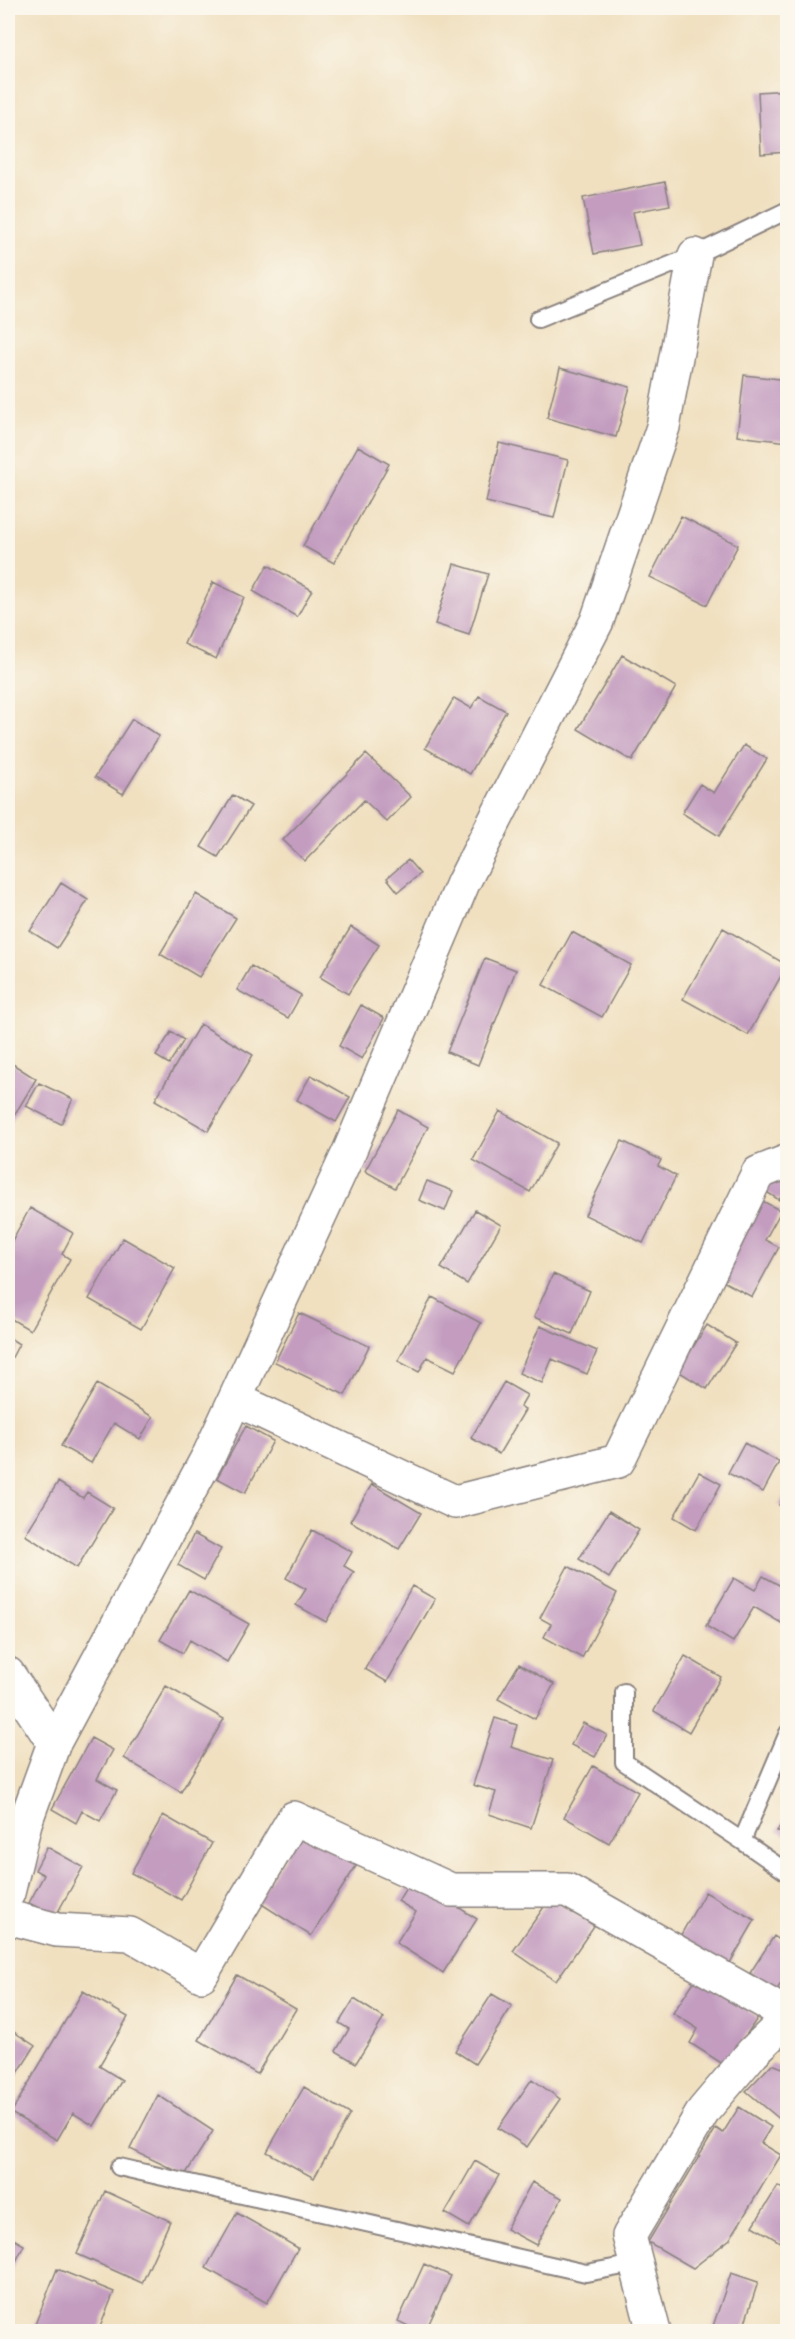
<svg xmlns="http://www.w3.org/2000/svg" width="795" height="2339" font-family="Sriracha,sans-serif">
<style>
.building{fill:#c39cc0}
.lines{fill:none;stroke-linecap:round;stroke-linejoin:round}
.lane-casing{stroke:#89817e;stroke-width:20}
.street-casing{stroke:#89817e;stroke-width:36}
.lane{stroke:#fff;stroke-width:16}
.street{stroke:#fff;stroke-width:33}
</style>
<rect width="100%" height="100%" fill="#fbf7ec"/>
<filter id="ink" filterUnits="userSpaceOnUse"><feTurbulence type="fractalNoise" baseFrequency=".0167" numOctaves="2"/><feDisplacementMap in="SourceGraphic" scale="12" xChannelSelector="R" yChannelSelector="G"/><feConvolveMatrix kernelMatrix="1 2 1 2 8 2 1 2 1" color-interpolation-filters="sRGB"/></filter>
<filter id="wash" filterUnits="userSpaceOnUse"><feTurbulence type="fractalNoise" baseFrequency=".008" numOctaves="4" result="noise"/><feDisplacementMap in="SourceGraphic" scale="24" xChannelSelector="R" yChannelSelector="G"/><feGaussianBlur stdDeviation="1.35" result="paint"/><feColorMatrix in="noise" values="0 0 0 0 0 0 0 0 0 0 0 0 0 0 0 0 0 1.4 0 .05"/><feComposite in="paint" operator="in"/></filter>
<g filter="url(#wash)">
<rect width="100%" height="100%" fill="#f0e0c0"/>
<g id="blocks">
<path class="building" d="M788,90V152L761,154L758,92Z
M665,182L670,205L633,212L640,245L594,254L583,198Z
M560,368L630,387L616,437L547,418Z
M744,375L788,380V442L737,436Z
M499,443L568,460L554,518L486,502Z
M358,446L389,464L334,563L303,546Z
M681,516L738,545L707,605L650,577Z
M454,564L488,574L469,635L435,624Z
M268,565L312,590L297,617L253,591Z
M213,582L244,597L216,659L184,644Z
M622,655L676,687L632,761L578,729Z
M479,696L506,711L470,774L425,748L454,698L471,708Z
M132,719L159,736L123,794L95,777Z
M744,745L767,759L719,836L682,813L700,784L714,793Z
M366,754L411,797L387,822L364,800L305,861L283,840Z
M233,795L251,806L218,857L201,847Z
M408,860L420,874L398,892L387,878Z
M61,883L88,900L57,948L30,931Z
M196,894L236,918L199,977L160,954Z
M351,927L379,945L348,994L320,977Z
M723,928L787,965L748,1035L683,999Z
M572,932L631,965L602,1017L543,985Z
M485,958L516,970L478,1065L447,1052Z
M251,966L301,995L288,1018L237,990Z
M361,1005L384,1018L362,1059L339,1046Z
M200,1024L253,1055L208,1131L155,1100Z
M171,1032L184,1040L169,1064L156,1056Z
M8,1061L36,1079L8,1126Z
M311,1075L350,1097L336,1122L297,1100Z
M39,1083L73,1099L61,1124L26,1106Z
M398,1110L428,1127L395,1188L365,1171Z
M500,1111L557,1143L530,1192L473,1160Z
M622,1141L661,1160L658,1166L676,1176L643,1243L585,1215Z
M774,1177L788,1186L779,1200L765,1191Z
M427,1181L453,1191L445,1211L419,1200Z
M759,1199L781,1211L765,1240L779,1247L752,1297L717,1278Z
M30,1208L73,1233L62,1254L70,1259L30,1330L8,1317V1248Z
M475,1210L501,1225L467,1284L441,1268Z
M123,1238L175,1268L141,1329L89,1299Z
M553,1274L590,1291L572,1334L534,1317Z
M432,1297L481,1323L455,1371L427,1357L419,1372L398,1361Z
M299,1313L369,1346L345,1395L275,1362Z
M707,1325L736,1343L707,1389L678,1371Z
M540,1326L597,1351L587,1374L552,1359L542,1383L519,1373Z
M8,1337L19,1344L8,1365Z
M504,1382L527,1395L520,1407L525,1410L499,1454L471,1438Z
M97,1384L153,1417L140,1439L114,1423L91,1463L61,1446Z
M246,1426L273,1441L245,1493L217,1478Z
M744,1443L779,1462L763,1492L728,1473Z
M699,1472L721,1484L696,1530L674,1517Z
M58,1482L83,1498L87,1492L113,1508L77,1568L25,1535Z
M372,1484L421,1513L399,1549L350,1521Z
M788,1490V1510L779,1505Z
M609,1511L639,1530L609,1578L579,1559Z
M312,1530L352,1552L344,1566L354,1572L326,1622L296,1605L306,1589L286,1578Z
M194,1534L221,1549L204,1580L178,1565Z
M568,1566L617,1593L582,1658L544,1637L551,1624L540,1618Z
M763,1576L788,1590V1618L783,1624L754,1607L733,1642L706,1626L734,1578L755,1590Z
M412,1586L435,1599L387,1682L365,1669Z
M189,1590L249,1624L227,1662L190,1640L183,1653L160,1640Z
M685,1656L721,1677L689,1732L654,1711Z
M519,1664L554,1684L535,1719L498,1699Z
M166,1686L224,1719L181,1792L124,1758Z
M495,1718L517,1725L511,1747L553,1760L531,1828L489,1814L496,1792L473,1785Z
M583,1723L607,1735L595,1757L571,1745Z
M91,1738L113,1750L97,1779L117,1790L100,1821L82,1811L76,1823L52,1809Z
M593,1766L638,1792L609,1843L564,1817Z
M788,1814V1837L777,1831Z
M163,1815L212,1843L181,1900L131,1873Z
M303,1828L358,1863L311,1936L257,1901Z
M47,1847L83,1867L55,1917L29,1903L44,1875L35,1870Z
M412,1878L477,1919L443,1973L396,1943L416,1912L398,1901Z
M705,1892L755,1920L727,1968L678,1940Z
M551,1897L594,1926L556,1981L513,1951Z
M774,1936L788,1946V1973L776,1991L750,1973Z
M237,1975L296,2009L257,2074L199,2040Z
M697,1977L758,2017L726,2066L690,2043L698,2029L673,2013Z
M83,1991L128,2017L99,2066L122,2080L94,2126L73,2113L57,2140L11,2113Z
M492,1994L512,2006L475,2064L455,2051Z
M354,1999L384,2018L356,2063L336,2051L349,2029L339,2023Z
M8,2028L35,2046L8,2089Z
M772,2064L788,2070V2126L746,2091Z
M532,2079L560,2099L527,2147L498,2128Z
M304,2087L350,2114L314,2178L267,2152Z
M158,2095L213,2131L185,2175L130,2149Z
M739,2107L771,2127L761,2143L781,2155L730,2239L693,2268L648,2242L716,2128L723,2133Z
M475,2161L499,2175L469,2227L445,2213Z
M532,2182L562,2198L536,2245L506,2229Z
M778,2186L788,2192V2247L753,2226Z
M105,2191L170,2221L142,2283L77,2254Z
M237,2213L298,2248L267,2303L206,2268Z
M8,2236L24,2245L8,2278Z
M424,2264L451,2276L425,2332H420L398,2321Z
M57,2269L114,2292L98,2332H32Z
M731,2273L758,2282L742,2332H728L713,2326Z"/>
</g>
</g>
<g filter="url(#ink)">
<use href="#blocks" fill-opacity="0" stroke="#89817e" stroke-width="1.5"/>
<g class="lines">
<g class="lane-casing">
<path id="lane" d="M538,319L695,255L788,210
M624,1692V1762L742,1841
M788,1733L742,1841L788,1873
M119,2167L586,2273L635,2264"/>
</g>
<g class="street-casing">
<path id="street" d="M235,1399L455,1502L618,1461L758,1173L788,1161
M8,1674L54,1743
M8,1893L25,1823L54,1743L210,1453L349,1152L463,883L597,621L663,427L695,255
M8,1917L57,1930L130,1934L201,1975L294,1818L451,1890H567L788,2015
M654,2332L629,2236L704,2110L753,2052L788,2018"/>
</g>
<use href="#lane" class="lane"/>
<use href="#street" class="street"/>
</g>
</g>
<rect width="795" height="2339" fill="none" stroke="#fbf7ec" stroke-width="30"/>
</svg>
